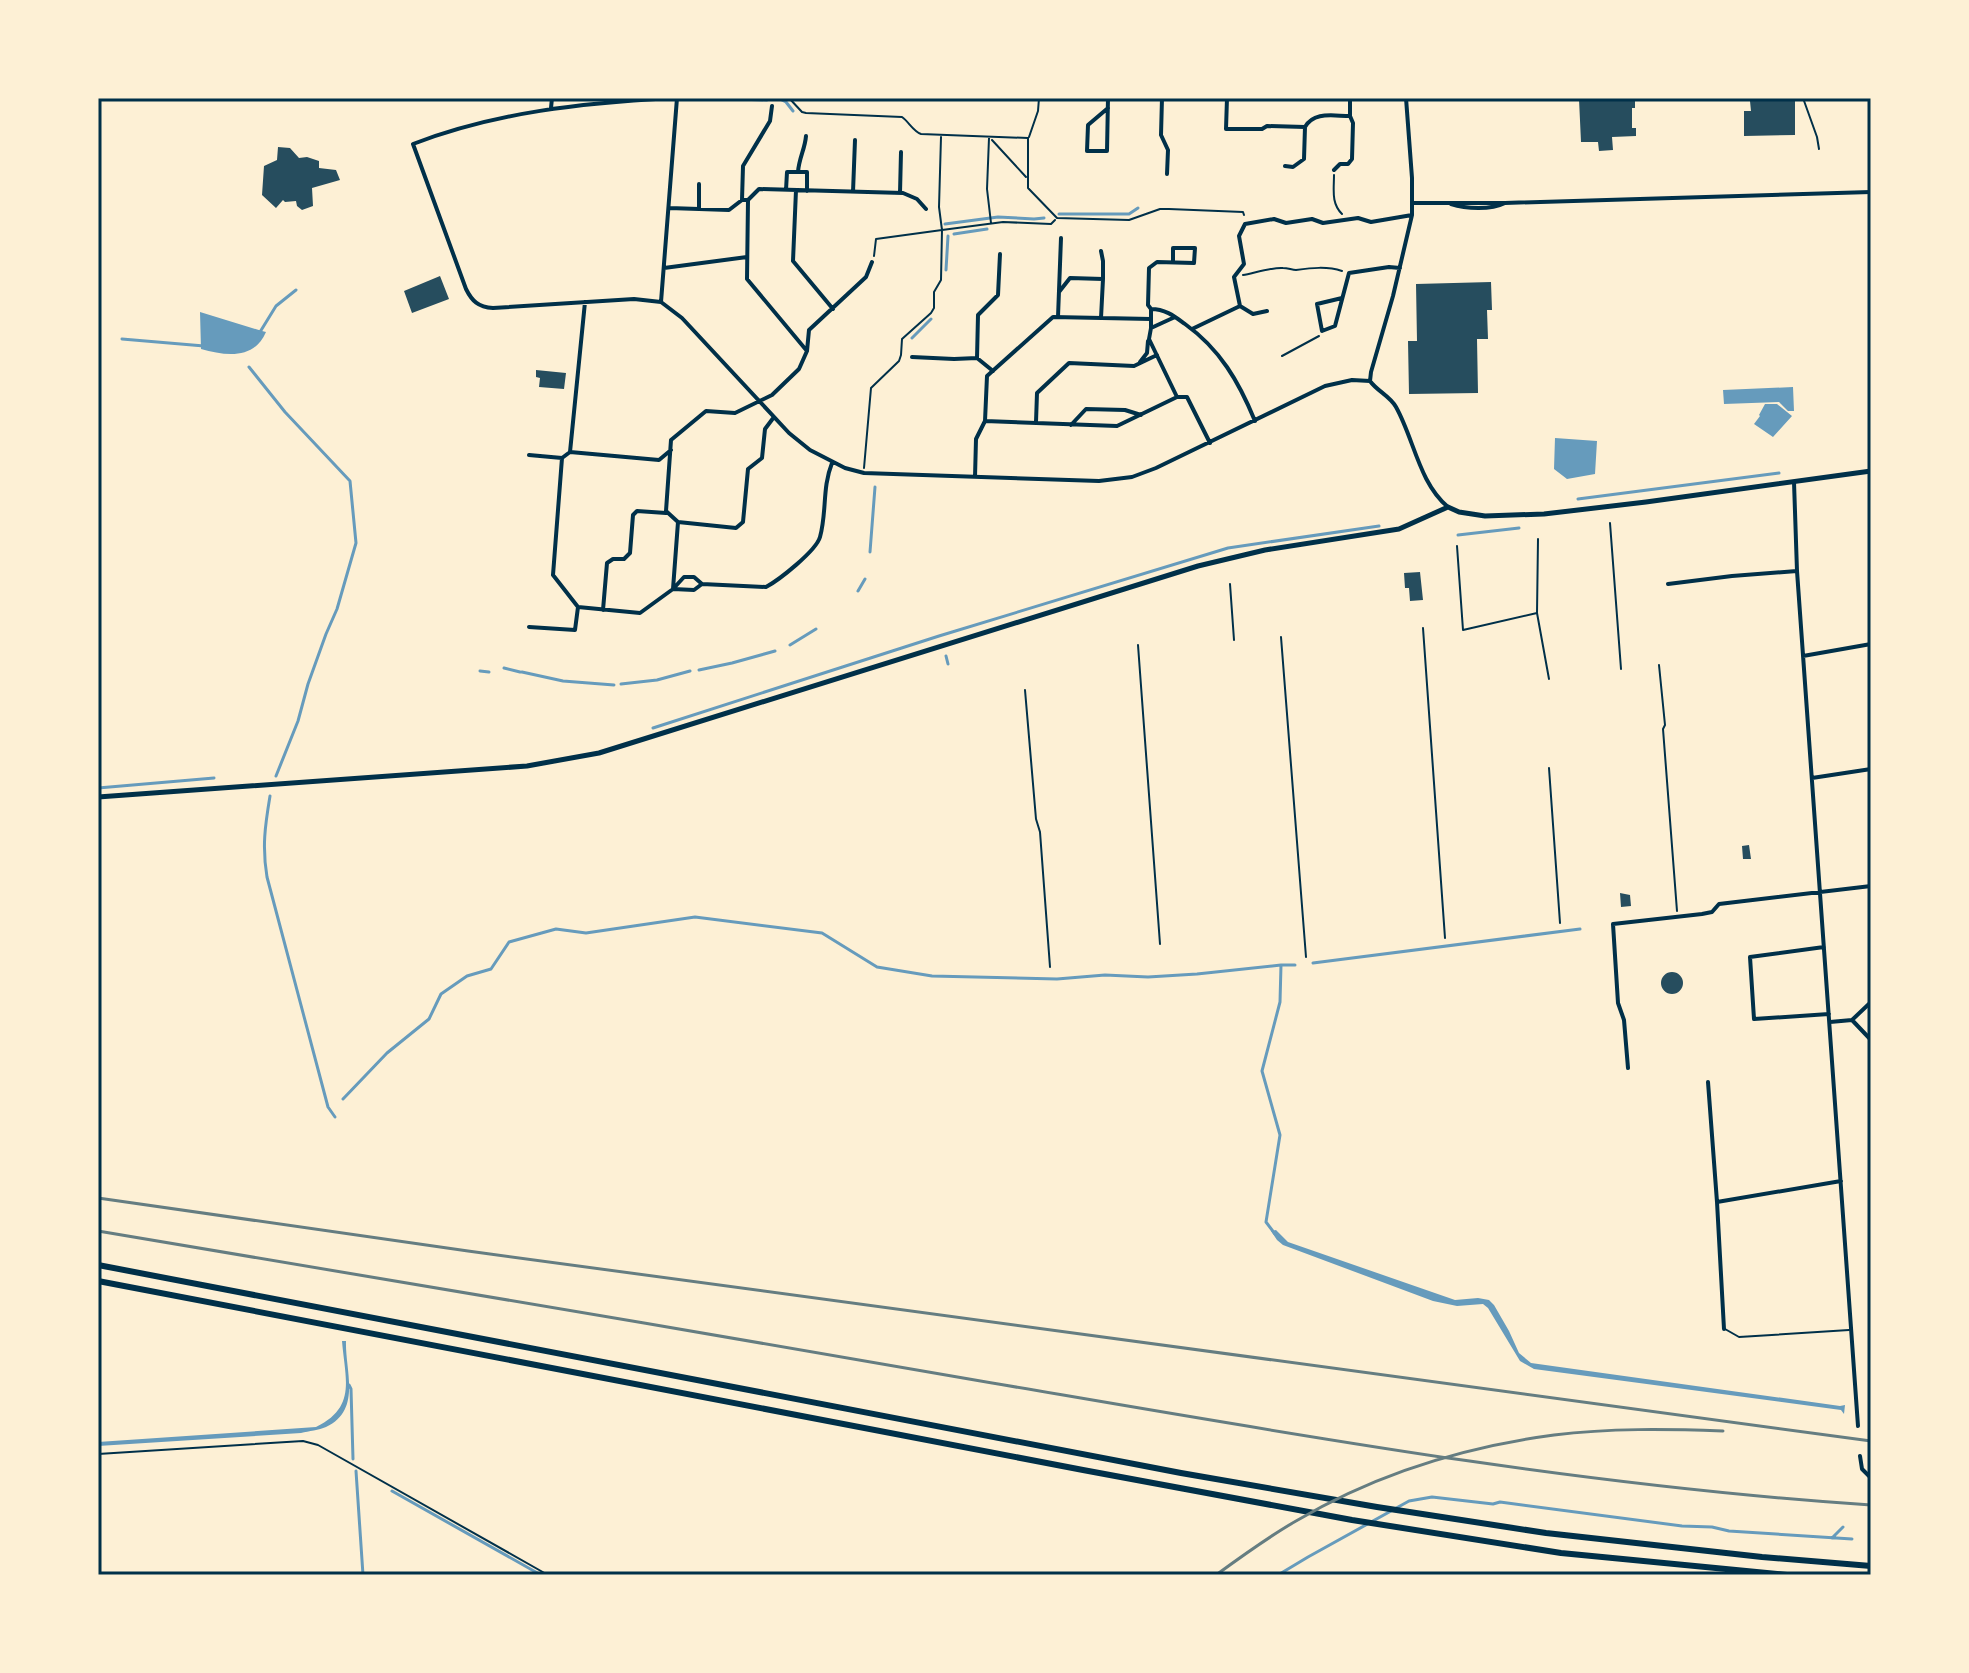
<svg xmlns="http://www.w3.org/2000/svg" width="1969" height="1673" font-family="'Space Grotesk',sans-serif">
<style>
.water{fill:#669bbc}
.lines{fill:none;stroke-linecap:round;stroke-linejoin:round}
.stream{stroke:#669bbc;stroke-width:3}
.building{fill:#264d5e}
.path{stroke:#003049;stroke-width:2}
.service{stroke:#003049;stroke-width:2}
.minor{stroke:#003049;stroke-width:4}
.tertiary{stroke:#003049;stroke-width:5}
.trunk{stroke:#003049;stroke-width:6}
.rail{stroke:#657d81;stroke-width:3}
.neatline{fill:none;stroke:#003049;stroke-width:3}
</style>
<rect width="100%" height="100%" fill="#fdf0d5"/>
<path class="water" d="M200,312L262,331L266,332C254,360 226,356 201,349Z
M1793,387L1794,411H1788L1779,402L1724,404L1723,390Z
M1765,404H1777L1792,416L1773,437L1754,424L1760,416L1759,415Z
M1555,438L1597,441L1595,474L1567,479L1554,469Z
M1276,1230L1288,1242L1455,1300L1478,1298L1489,1300L1494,1305L1509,1331L1519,1353L1531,1363L1840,1406L1845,1405L1844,1414L1841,1410L1534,1369L1520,1361L1488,1308L1483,1304L1457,1306L1433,1301L1283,1245L1277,1240L1271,1231Z
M342,1341H346C345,1371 362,1410 326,1427C319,1430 309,1431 301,1433L98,1446V1442L316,1427C357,1407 345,1379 342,1341Z"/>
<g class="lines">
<path class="stream" d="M714,98L767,100
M782,100L786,102L793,111
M1059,214H1129L1138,208
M945,224L998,217L1034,219L1044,218
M954,234L987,229
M946,270L948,236
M260,332L276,306L296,290
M912,338L931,319
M122,339L204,346
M249,367L285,412L350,481L356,543L337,609L326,634L308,684L298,721L276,776
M1578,499L1779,473
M1458,535L1519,528
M870,552L875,487
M858,591L865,579
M790,645L816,629
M946,656L948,664
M504,668L520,672
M699,670L732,663L775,651
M480,671L489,672
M522,672L563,681L614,685
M621,684L657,680L690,671
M653,728L939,636L1228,548L1379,526
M98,788L214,778
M270,796C265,826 262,847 267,877L328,1107L335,1117
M1313,963L1580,929
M1281,965H1295
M343,1099L387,1053L429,1019L441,994L467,976L491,969L509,942L556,929L586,933L695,917L822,933L877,967L932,976L1057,979L1105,975L1148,977L1197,974L1281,965L1280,1002L1262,1071L1280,1135L1266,1222L1275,1234
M349,1385L351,1389L353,1459
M356,1471L363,1575
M392,1491L541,1575
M1832,1538L1843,1527
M1278,1575L1308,1557L1409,1501L1432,1497L1493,1504L1500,1502L1682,1526L1712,1527L1729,1531L1852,1539"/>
</g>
<path class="building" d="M1606,98V100H1635V108H1632V128H1636V136L1612,137L1613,150L1599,151L1598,142H1581L1579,99Z
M1779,98H1795V135L1744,136V111H1751L1750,101H1780Z
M278,147L290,148L299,158L307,157L319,161V168L336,170L340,180L312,188L313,206L302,210L297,206L296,201L285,202L283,200L276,208L262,195L264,166L277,160Z
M440,276L449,299L412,313L404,291Z
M1491,282L1492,310H1487L1488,339H1477L1478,393L1409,394L1408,341H1417L1416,284Z
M536,370L566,373L564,389L539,387L540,378L536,377Z
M1420,572L1423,600L1410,601L1409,588H1405L1404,573Z
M1749,845L1751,859H1743L1742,846Z
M1620,893L1630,895L1631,906L1621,907Z
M1661 983a11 11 0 1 1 22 0a11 11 0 1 1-22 0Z"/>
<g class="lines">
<path class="path" d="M789,98L802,112L806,113L902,117C909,122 913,131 921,134L1028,138V188L1057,218L1129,220L1160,209H1169L1243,212L1244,215
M1803,98L1817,137L1819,149
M1029,137L1038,111L1039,98
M989,138L987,189L991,223
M992,140L1026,177
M1334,175C1334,190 1331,203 1342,214
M874,256L876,239L942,230L939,207L941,137
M1243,275C1254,273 1273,267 1283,268C1288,268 1292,270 1296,270C1311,268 1327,266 1342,271
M1282,356L1319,336
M864,468L871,388L899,361L901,355L902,339L931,313L934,308V292L941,280L942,230L1003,222L1051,224L1055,220
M1610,523L1621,669
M1538,539L1537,613L1549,679
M1457,546L1463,630L1537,613
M1230,584L1234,640
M1423,628L1445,938
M1281,637L1306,957
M1138,645L1160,944
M1659,665L1665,725L1663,729L1677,911
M1025,690L1036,819L1040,832L1050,967
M1549,768L1560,923
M98,1454L303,1441L318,1445L548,1575"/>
<path class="service" d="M1725,1329L1739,1337L1849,1330"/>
<path class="minor" d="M1162,98L1161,135L1168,150L1167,174
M1227,98L1226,129H1262L1267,126L1305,127C1314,111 1333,116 1350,116V98
M551,108L552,98
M1108,108L1088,125L1087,151H1107L1108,98
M1285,166L1293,167L1304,159L1305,127
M1334,170L1340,164H1348L1352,159L1353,123L1350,116
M798,172C799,158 805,149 806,136
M786,190L787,172H807V191
M796,190L793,261L833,309
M853,192L855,140
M900,193L901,152
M742,200L743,166L770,121L772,106
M748,200L747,279L807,351
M1413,203H1505L1871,192
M1451,204C1466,209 1491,210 1505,203
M669,208L729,210L742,200H748L759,189L903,193L917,199L926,209
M699,209V184
M1101,251L1103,261V279
M1173,262V248H1195L1194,263L1157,262L1149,268L1148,305L1151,309V328L1175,317
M664,268L747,257
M1059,292L1070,278L1103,279L1101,318
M1342,298L1317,304L1322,331L1335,326L1349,273L1389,267L1400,268
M585,302L570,452L562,458L553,575L578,607L640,613L673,589L678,522L736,528L743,522L748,469L762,458L765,429L774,417
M661,302L682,318L789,433L810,450L845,468L864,473L1099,481L1132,477L1156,468L1325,386L1352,380L1370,381
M661,302L634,299L493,308C478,307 472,301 466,289L413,144C496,112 583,103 671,98
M661,302L677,98
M1240,306L1253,314L1267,311
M1151,309C1165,309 1174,316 1185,324C1220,349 1239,382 1255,421
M1058,317L1061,238
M1151,328L1149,339L1177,397H1187L1210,443
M1192,329L1240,306L1234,277L1244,264L1239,236L1245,224L1274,219L1286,223L1312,219L1323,223L1358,218L1371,222L1412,215
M912,357L954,359L977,358L993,371
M977,358L978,315L998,295L1000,254
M1140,362L1147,353L1148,341
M1370,381L1371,372L1393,296L1412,215V178L1406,98
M1370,381C1377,391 1390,396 1396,407C1414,439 1419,483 1448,507
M985,421L1117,426L1177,397
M1036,422L1037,393L1069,363L1134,366L1157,355
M1071,425L1086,409L1125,410L1141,415
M570,452L659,460L671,450
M529,455L562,458
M975,477L976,439L985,421L987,376L1053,317L1151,319
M1794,482L1797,571L1858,1426
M678,522L666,511L671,440L706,411L735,413L772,395L799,369L807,351L809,330L866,277L872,262
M702,584L694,577H684L673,589L694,590L702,584L766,587C779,580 816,551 820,537C827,512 822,488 832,463
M1668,584L1732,576L1797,571
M603,610L607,563L613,559H624L630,553L633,515L637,511L666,513
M529,627L575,630L578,607
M1803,656L1871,644
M1812,778L1871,769
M1824,947L1750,957L1754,1019L1829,1014
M1852,1020L1871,1040
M1830,1022L1852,1020L1871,1002
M1628,1068L1624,1020L1618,1003L1613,924L1702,914L1712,912L1719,904L1871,886
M1708,1082L1717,1202
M1724,1329L1717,1202L1841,1181
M1860,1456L1862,1469L1871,1478"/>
<path class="tertiary" d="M98,797L527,766L599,753L1198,566L1265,550L1399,529L1448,507L1459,512L1485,516L1544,514L1646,502L1871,471"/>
<path class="trunk" d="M98,1265L1181,1473L1377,1507L1546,1533L1762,1557L1871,1566
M98,1281L1083,1470L1352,1520L1561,1553L1787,1575"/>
<path class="rail" d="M98,1198L468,1251L1871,1441
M98,1231C388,1280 679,1328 969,1379C1269,1430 1568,1485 1871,1505
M1216,1575C1242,1556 1268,1537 1296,1521C1374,1475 1464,1447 1554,1435C1610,1428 1667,1429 1723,1431"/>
</g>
<rect width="1969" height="1673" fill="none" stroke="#fdf0d5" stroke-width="200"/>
<rect x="100" y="100" width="1769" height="1473" class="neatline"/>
</svg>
